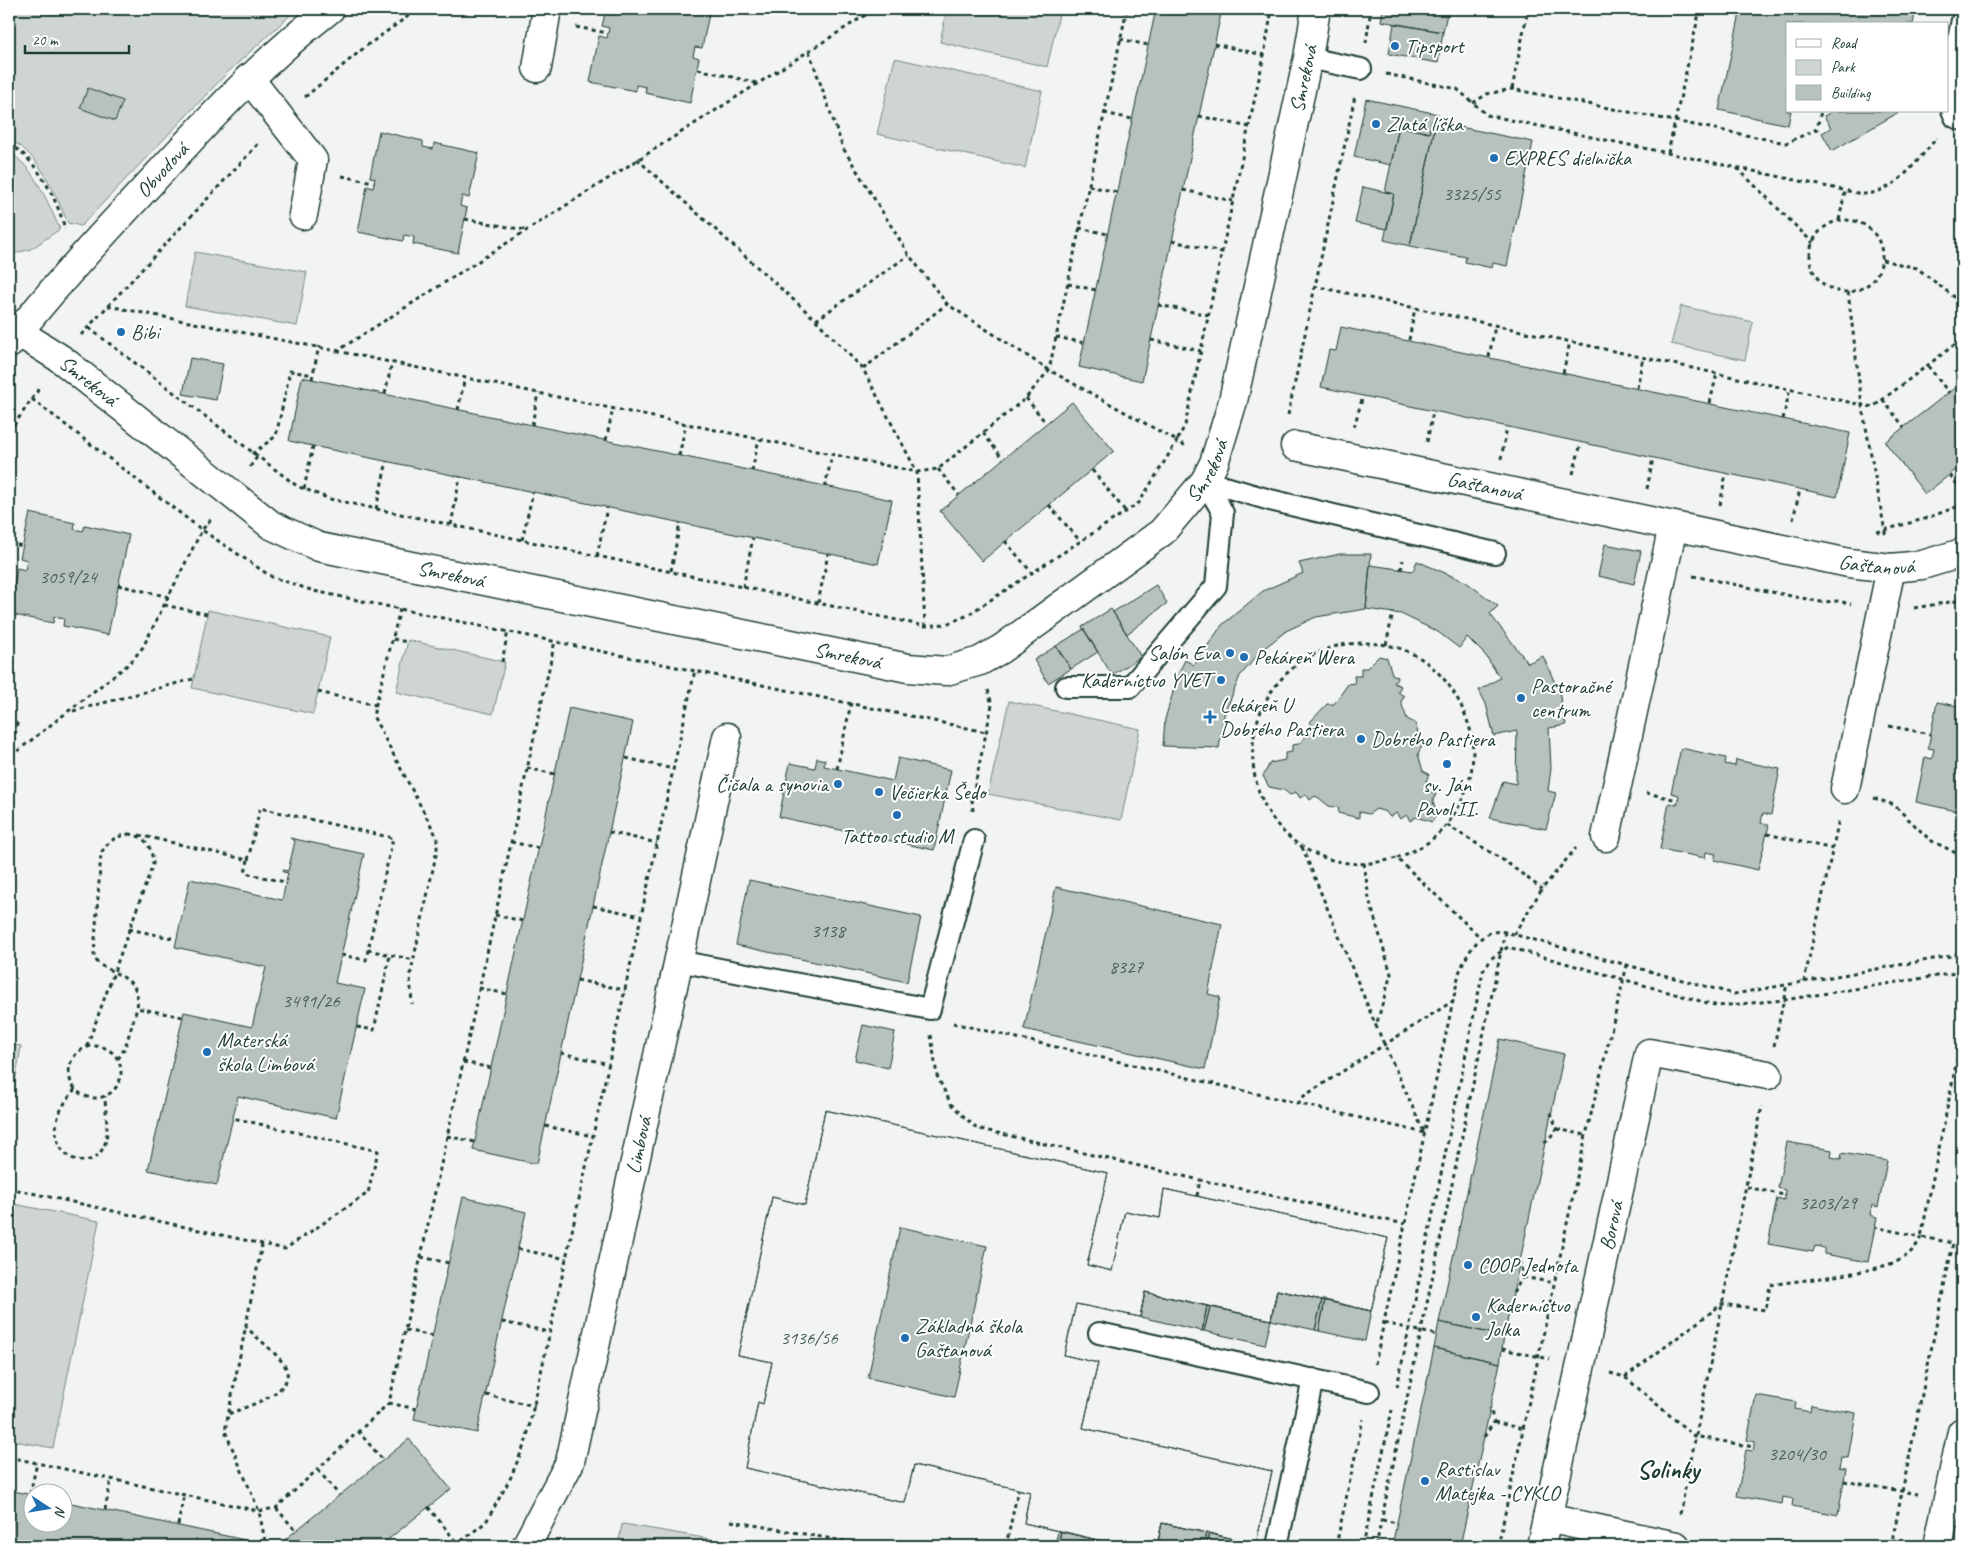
<svg xmlns="http://www.w3.org/2000/svg" width="1971" height="1555" font-family="Caveat,sans-serif">
<style>
.green{fill:#ced5d3;stroke:#768984}
.building{fill:#b7c1bd;stroke:#1f3d34;fill-rule:evenodd}
.lines{fill:none;stroke-linecap:round;stroke-linejoin:round}
.lane-casing{stroke:#1f3d34;stroke-width:24}
.street-casing{stroke:#1f3d34;stroke-width:31}
.path{stroke:#1f3d34;stroke-width:3;stroke-dasharray:4 4;stroke-linecap:butt}
.lane{stroke:#fff;stroke-width:20}
.street{stroke:#fff;stroke-width:28}
.poi-dot{fill:#1f6fb2;stroke:#fff;stroke-width:2}
.labels{text-anchor:middle;dominant-baseline:central;stroke-width:4;stroke-linejoin:round;paint-order:stroke}
.number-label{font-size:19px;fill:#455e56}
.poi-label{font-size:21px;fill:#1f3d34;stroke:#fff;text-anchor:start}
.street-label{font-size:21px;fill:#1f3d34;stroke:#fff}
.district-label{font-size:26px;font-weight:bold;fill:#1f3d34;stroke:#fff}
</style>
<rect width="100%" height="100%" fill="#f2f3f3"/>
<filter id="ink" filterUnits="userSpaceOnUse"><feTurbulence type="fractalNoise" baseFrequency=".02" numOctaves="2"/><feDisplacementMap in="SourceGraphic" scale="10" xChannelSelector="R" yChannelSelector="G"/><feConvolveMatrix kernelMatrix="1 2 1 2 8 2 1 2 1" color-interpolation-filters="sRGB"/></filter>
<g filter="url(#ink)">
<path class="green" d="M9,9H297L228,72L81,226L68,223C54,193 41,155 9,139Z
M947,9L1060,10L1047,67L940,42Z
M895,58L1042,91L1025,168L877,134Z
M9,152C36,169 46,200 60,229L31,249L9,255Z
M195,252L307,272L297,326L185,306Z
M1681,306L1753,322L1745,360L1671,344Z
M208,610L330,637L313,714L192,688Z
M408,640L505,662L493,714L396,692Z
M1009,701L1140,729L1121,820L988,794Z
M9,1044L21,1046L9,1119Z
M9,1203L99,1221L53,1448L9,1440Z
M622,1524H623L751,1546H618Z"/>
<path class="building" d="M606,9H710L702,48L695,47L693,56L699,58L690,103L645,93L646,87L636,85V91L590,82L599,36L607,38L609,28L602,26Z
M1156,9H1222L1142,381L1079,367Z
M1383,9H1448L1443,32L1381,21Z
M1741,9H1916L1913,24H1787V111H1791L1788,125L1719,110Z
M1394,24L1443,32L1438,63L1389,54Z
M88,88L123,101L115,121L80,108Z
M1366,99L1438,114L1436,122L1432,121L1429,133L1399,126L1391,165L1354,157Z
M1833,111H1901L1832,151L1822,133L1831,128L1824,116Z
M1432,121L1436,122L1410,246L1384,240L1394,194L1385,192L1399,126L1429,133Z
M1436,122L1533,142L1507,266L1493,263L1492,268L1465,262L1466,257L1410,246Z
M379,131L423,141V147L433,149L434,143L479,153L469,198L462,196L460,206L467,208L458,253L413,244L414,237L404,235L403,241L358,232L367,186L373,188L375,178L370,177Z
M1363,187L1394,194L1387,229L1355,223Z
M1341,327L1850,433L1837,497L1321,387L1329,350L1336,351Z
M190,358L223,364L216,400L183,394Z
M302,377L892,500L878,564L289,441Z
M1962,382V465L1925,494L1885,442Z
M1072,402L1114,451L982,561L940,511Z
M30,513L75,523L74,529L83,531L85,525L129,535L108,635L63,626L64,619L54,617L53,623L9,614L17,568L25,570L27,560L20,558Z
M1605,544L1641,551L1634,584L1598,576Z
M1340,554H1371L1366,609L1316,617L1286,631L1262,650L1240,676L1224,715L1219,748L1163,746L1165,719L1179,672L1185,660L1194,665L1222,625L1263,591L1303,573L1299,563Z
M1417,561L1466,582L1498,606L1490,614L1528,663L1543,656L1559,692L1566,725L1549,728L1551,768L1548,791L1556,793L1546,829L1490,818L1503,781L1516,784L1517,731L1494,736L1486,704L1479,690L1500,678L1486,656L1467,637L1459,648L1438,632L1401,614L1366,609L1370,565L1413,571Z
M1156,585L1167,603L1127,634L1113,612Z
M1111,609L1141,657L1112,675L1082,627Z
M1084,629L1098,652L1071,669L1056,646Z
M1056,646L1071,669L1048,683L1034,660Z
M1379,656L1387,658L1392,674L1398,677L1394,683L1401,686L1398,692L1404,696L1401,702L1407,719L1415,723L1422,746L1418,754L1423,771L1429,774L1426,781L1433,785L1429,791L1436,794L1433,801L1437,815L1432,822L1416,817L1410,821L1407,815L1400,819L1396,813L1390,817L1386,812L1376,809L1369,814L1359,812V818L1338,813L1339,808L1329,806L1319,798L1315,796L1310,800L1306,794L1300,798L1296,792L1290,795L1284,790L1269,787L1263,776L1270,763L1285,760V753L1292,752V745L1299,744L1311,730L1310,722L1327,704H1334L1348,684L1355,683L1354,676H1361V668H1367Z
M1937,702L1962,707L1961,812L1916,802L1925,757L1932,759L1934,749L1928,748Z
M569,708L633,722L537,1164L473,1150Z
M1681,748L1726,758L1725,764L1735,766L1736,760L1780,769L1771,815L1763,813L1761,823L1769,825L1758,870L1714,860L1716,854L1706,852L1705,858L1660,849L1669,803L1677,805L1679,795L1671,793Z
M817,758L825,760L824,766L893,781L898,758L951,770L934,850L779,817L790,763L815,768Z
M290,838L364,854L335,983L365,989L336,1118L238,1096L217,1185L148,1170L184,1012L252,1027L266,967L175,947L190,879L282,900L288,873L283,872V870L288,871L295,841Z
M749,880L921,917L907,982L736,945Z
M1056,887L1222,924L1208,994L1220,997L1205,1069L1024,1029Z
M863,1025L895,1032L888,1068L855,1060Z
M1500,1039L1564,1054L1504,1336L1439,1322Z
M825,1110L1108,1173L1087,1265L1112,1271L1125,1211L1160,1218L1164,1189L1388,1238L1371,1311L1277,1290L1271,1320L1145,1292L1140,1317L1076,1304L1064,1355L1098,1363L1083,1428L1272,1471L1256,1544L1162,1523L1157,1546H1125L1106,1542L1024,1523L1030,1492L914,1465L905,1503L745,1468L758,1402L763,1404L772,1362L738,1355L772,1197L805,1205ZM900,1227L987,1246L954,1397L868,1378Z
M825,1110L1108,1173L1087,1265L1112,1271L1125,1211L1160,1218L1164,1189L1388,1238L1371,1311L1277,1290L1271,1320L1145,1292L1140,1317L1076,1304L1064,1355L1098,1363L1083,1428L1272,1471L1256,1544L1162,1523L1157,1546H1125L1106,1542L1024,1523L1030,1492L914,1465L905,1503L745,1468L758,1402L763,1404L772,1362L738,1355L772,1197L805,1205Z
M1787,1142L1832,1150L1831,1157L1841,1159L1842,1153L1887,1161L1878,1207L1872,1205L1870,1215L1877,1217L1868,1262L1824,1254V1248L1815,1246L1813,1252L1768,1244L1777,1198L1784,1200L1785,1190L1778,1188Z
M463,1197L526,1212L477,1433L414,1419Z
M1277,1290L1322,1300L1315,1330L1271,1320Z
M1145,1292L1207,1306L1202,1331L1140,1317Z
M1322,1300H1325L1319,1331L1315,1330Z
M1325,1300L1371,1311L1365,1341L1319,1331Z
M1207,1306L1210,1307L1204,1331H1202Z
M1210,1307L1271,1320L1265,1345L1204,1331Z
M1439,1322L1504,1336L1500,1363L1434,1348Z
M1434,1348L1500,1363L1484,1437L1460,1546H1392Z
M1756,1395L1796,1402L1795,1409L1810,1412L1811,1405L1856,1413L1848,1458L1841,1457L1839,1468L1846,1469L1838,1515L1792,1506L1793,1499L1783,1497L1782,1504L1737,1496L1746,1450L1753,1451L1754,1447V1442L1747,1440Z
M409,1439L451,1489L380,1546H277Z
M9,1490L32,1495V1522H62V1501L245,1540L243,1546H9Z
M1162,1523L1206,1533L1203,1546H1157Z
M1058,1531H1061L1058,1546H1055Z
M1061,1531L1106,1542V1546H1058Z
M1206,1533H1209L1206,1546H1203Z
M1209,1533L1260,1545V1546H1206Z"/>
<g class="lines">
<g class="lane-casing">
<path id="lane" d="M1308,58L1361,69
M1947,93L1962,20
M1947,98L1955,117L1962,120
M1205,481L1270,500L1495,553
M1066,687H1130L1216,586L1223,513L1205,481
M678,961L930,1009L974,840
M1099,1333L1369,1392
M1277,1546L1313,1379"/>
</g>
<g class="street-casing">
<g id="street">
<path d="M537,68L547,9"/>
<path d="M249,78L313,160L303,215"/>
<path id="s1" d="M18,332L61,359L271,525L319,547L908,668L946,671L980,661L1001,649L1162,532L1205,481L1214,463L1233,401L1308,58L1316,9"/>
<path id="s2" d="M9,344C54,286 104,233 154,179C210,118 264,60 330,9"/>
<path id="s3" d="M1295,446L1849,563L1891,568L1922,565L1962,553"/>
<path d="M1845,789L1891,568"/>
<path d="M1606,837L1673,526"/>
<path d="M1547,1518L1676,1546"/>
<path id="s4" d="M526,1546L570,1462L727,737"/>
<path id="s5" d="M1541,1546L1649,1053L1768,1075"/>
<path d="M1938,1546L1962,1432"/>
</g>
</g>
<path class="path" d="M576,27L608,33
M1120,39L1148,45
M1366,43L1371,9
M1214,44L1264,55
M809,51L843,148L909,255L947,304L1049,370L1177,441L1185,425L1264,55L1272,9
M698,69L757,83
M1386,74L1457,89L1487,115L1862,194C1896,194 1916,161 1937,138
M1512,89L1528,9
M305,97L365,47L418,9
M1473,103L1487,94L1512,89L1786,143L1817,129L1821,111
M1104,113L1132,119
M1199,116L1249,127
M9,144C37,159 57,199 65,229
M1668,153L1700,9
M637,159L816,320L863,369L917,472L925,626
M1737,168L1813,243
M342,176L374,182
M1089,186L1117,192
M1183,190L1233,201
M465,219L525,230
M1839,220L1845,192
M1810 256a36 36 0 1 1 72 0a36 36 0 1 1-72 0Z
M1079,228L1108,234
M1172,241L1222,252
M1882,260L1917,268L1962,303
M1068,284L1096,290
M1314,286L1862,405L1886,537
M1848,292L1862,405L1873,407L1962,339
M1158,305L1209,315
M108,306L337,351L875,9
M816,320L909,255
M89,328L297,486L330,499L925,626L946,624L966,616L1139,503L1177,441L1186,446
M81,335L260,142
M1056,337L1085,343
M1151,340L1201,351
M1409,340L1415,308
M337,351L917,472L938,469L1026,398L1049,370L1127,9
M1489,357L1495,326
M1928,366L1949,393
M863,369L947,304
M1563,373L1570,342
M312,379L319,346
M1637,388L1643,357
M385,394L392,362
M1026,398L1046,423
M32,399L202,530L272,577L314,591L986,732
M1883,400L1904,427
M1710,403L1717,373
M458,410L465,377
M1288,415L1355,96
M1783,419L1790,389
M532,425L538,393
M1354,427L1363,396
M9,432L41,386
M983,433L1003,459
M606,440L613,409
M1427,442L1433,411
M252,454L276,436L290,371L313,375
M679,456L686,424
M1501,459L1507,427
M250,467L257,457
M938,469L959,495
M1092,470L1126,512
M752,471L759,439
M1573,474L1581,443
M1950,475L1962,491
M825,487L832,455
M304,489L313,446
M1647,489L1653,458
M1049,505L1080,541
M1720,505L1726,473
M376,509L387,461
M1793,520L1800,489
M451,525L460,477
M1877,532L1924,519L1962,505
M522,540L533,492
M1005,541L1032,573
M9,543L23,546
M597,556L607,508
M1401,570L1403,560
M671,571L680,523
M1693,576L1821,602L1838,601L1851,604
M118,585L169,597
M743,587L753,538
M818,603L828,554
M164,605L207,614
M1914,608L1962,600
M400,609L373,716L437,837V850L410,976L412,1004
M393,639L407,642
M1386,645L1393,613
M502,662L508,631
M318,692L376,705
M73,711L193,679
M9,718L17,724L9,768
M1889,726L1930,734
M11,756L130,663L143,647L202,530L212,518
M626,758L673,769
M527,768L555,774
M837,769L851,703
M1646,793L1678,800
M1874,798L1894,805L1930,840L1962,856
M973,811L972,799L992,705L988,690
M1447,825L1506,862L1542,889
M609,832L657,843
M129,834C146,836 152,847 153,864L114,972L98,964L94,955L101,853C109,841 114,837 129,834Z
M1767,834L1833,849
M139,835L248,860L260,808L393,838L368,950L414,960
M511,842L539,848
M1302,847L1376,1026
M1397,858C1406,854 1416,850 1424,845C1460,822 1481,771 1470,729C1459,691 1432,655 1391,646C1358,639 1326,644 1298,664C1219,722 1248,851 1348,863C1365,865 1381,862 1397,858L1481,938
M248,860L245,873L285,882
M1364,863L1369,899L1391,974L1376,1026L1424,1132
M593,906L641,916
M495,915L523,921
M129,929L176,939
M1514,934L1542,889L1576,848
M341,955L366,960L368,950
M577,980L625,990
M1804,982L1839,819
M479,988L507,994
M953,1023L1425,1133
M357,1027L374,1030L390,955
M931,1035L937,1076L951,1104L976,1128L1200,1180L1405,1224
M69 1072a26 26 0 1 1 52 0a26 26 0 1 1-52 0Z
M87,1046L114,972C131,981 140,987 137,1008L183,1017
M1774,1046L1787,984
M561,1053L609,1064
M118,1059L125,1048L137,1008
M463,1062L491,1068
M75,1089C70,1096 63,1104 60,1112C42,1155 90,1178 104,1146C110,1133 105,1111 105,1096
M1298,1104L1304,1096L1453,1001
M545,1126L593,1136
M1557,1129L1586,1135
M447,1136L475,1142
M1545,1143L1557,1129L1551,1113
M1747,1187L1784,1195
M9,1188L285,1249L368,1193L378,1151L233,1118
M1197,1196L1200,1180
M262,1244L225,1431L259,1511L266,1546
M518,1249L567,1259
M421,1257L449,1263
M1523,1277L1554,1283
M1513,1293L1523,1277L1520,1262
M502,1322L550,1332
M1384,1323L1437,1335
M405,1330L433,1336
M1502,1349L1550,1359
M1375,1364L1459,973C1467,954 1480,927 1505,932L1734,994L1962,954
M1610,1373L1625,1377L1694,1436L1754,1447
M1625,1377L1722,1304L1766,1310L1770,1285C1807,1279 1864,1275 1898,1261C1908,1256 1917,1247 1921,1237L1875,1227
M1397,1387L1483,971L1493,957L1508,947L1718,1006L1784,1000L1962,972
M486,1395L535,1406
M389,1403L416,1409
M229,1414C247,1406 303,1391 283,1363C273,1350 258,1339 246,1327
M1494,1422L1523,1429
M358,1431L383,1460
M1484,1437L1494,1422L1490,1408
M9,1457L259,1511L276,1508L389,1403L555,641
M318,1470L339,1495
M1844,1481L1918,1494
M30,1494L37,1463
M428,1507L458,1544
M276,1508L296,1531
M105,1510L111,1479
M1680,1514L1762,1106
M1382,1520L1397,1523
M731,1521L872,1546
M178,1525L184,1495
M384,1543L387,1546
M455,1546L486,1522L510,1479L526,1441L695,670
M1006,1546L1018,1490
M1336,1546L1363,1419
M1363,1546L1392,1410
M1376,1546L1505,932
M1498,1546L1586,1135L1627,965
M1891,1546L1953,1243L1921,1237L1962,1035"/>
<use href="#lane" class="lane"/>
<use href="#street" class="street"/>
</g>
</g>
<g class="poi-dot">
<circle cx="1395" cy="46" r="5"/>
<circle cx="1376" cy="124" r="5"/>
<circle cx="1494" cy="158" r="5"/>
<circle cx="121" cy="332" r="5"/>
<circle cx="1230" cy="653" r="5"/>
<circle cx="1244" cy="657" r="5"/>
<circle cx="1221" cy="680" r="5"/>
<circle cx="1521" cy="698" r="5"/>
<path d="M1207.5 709.5h5v5h5v5h-5v5h-5v-5h-5v-5h5z"/>
<circle cx="1361" cy="739" r="5"/>
<circle cx="1447" cy="764" r="5"/>
<circle cx="838" cy="784" r="5"/>
<circle cx="879" cy="792" r="5"/>
<circle cx="897" cy="815" r="5"/>
<circle cx="207" cy="1052" r="5"/>
<circle cx="1468" cy="1265" r="5"/>
<circle cx="1476" cy="1317" r="5"/>
<circle cx="905" cy="1338" r="5"/>
<circle cx="1425" cy="1481" r="5"/>
</g>
<g class="labels">
<g class="number-label">
<text x="1472" y="194">3325/55</text>
<text x="68" y="577">3059/24</text>
<text x="828" y="931">3138</text>
<text x="1126" y="967">8327</text>
<text x="311" y="1001">3491/26</text>
<text x="1828" y="1203">3203/29</text>
<text x="809" y="1338">3136/56</text>
<text x="1797" y="1454">3204/30</text>
</g>
<g class="poi-label">
<text x="1405" y="46">Tipsport</text>
<text x="1386" y="124">Zlatá líška</text>
<text x="1504" y="158">EXPRES dielnička</text>
<text x="131" y="332">Bibi</text>
<text x="1220" y="653" text-anchor="end">Salón Eva</text>
<text x="1254" y="657">Pekáreň Wera</text>
<text x="1211" y="680" text-anchor="end">Kaderníctvo YVET</text>
<text x="1531" y="686">Pastoračné<tspan x="1531" dy="24">centrum</tspan></text>
<text x="1220" y="705">Lekáreň U<tspan x="1220" dy="24">Dobrého Pastiera</tspan></text>
<text x="1371" y="739">Dobrého Pastiera</text>
<text x="828" y="784" text-anchor="end">Čičala a synovia</text>
<text x="1447" y="785" text-anchor="middle">sv. Ján<tspan x="1447" dy="24">Pavol II.</tspan></text>
<text x="889" y="792">Večierka Šedo</text>
<text x="897" y="836" text-anchor="middle">Tattoo studio M</text>
<text x="217" y="1040">Materská<tspan x="217" dy="24">škola Limbová</tspan></text>
<text x="1478" y="1265">COOP Jednota</text>
<text x="1486" y="1305">Kaderníctvo<tspan x="1486" dy="24">Jolka</tspan></text>
<text x="915" y="1326">Základná škola<tspan x="915" dy="24">Gaštanová</tspan></text>
<text x="1435" y="1469">Rastislav<tspan x="1435" dy="24">Matejka - CYKLO</tspan></text>
</g>
<g class="street-label">
<text stroke="none"><textPath href="#s1" startOffset="1751">Smreková</textPath></text>
<text stroke="none"><textPath href="#s2" startOffset="232">Obvodová</textPath></text>
<text stroke="none"><textPath href="#s1" startOffset="86">Smreková</textPath></text>
<text stroke="none"><textPath href="#s1" startOffset="1346">Smreková</textPath></text>
<text stroke="none"><textPath href="#s3" startOffset="194">Gaštanová</textPath></text>
<text stroke="none"><textPath href="#s3" startOffset="594">Gaštanová</textPath></text>
<text stroke="none"><textPath href="#s1" startOffset="506">Smreková</textPath></text>
<text stroke="none"><textPath href="#s1" startOffset="911">Smreková</textPath></text>
<text stroke="none"><textPath href="#s4" startOffset="419">Limbová</textPath></text>
<text stroke="none"><textPath href="#s5" startOffset="328">Borová</textPath></text>
</g>
<g class="district-label">
<text x="1668" y="1469">Solinky</text>
</g>
</g>
<rect width="1971" height="1555" fill="none" stroke="#fff" stroke-width="30"/>
<rect x="15" y="15" width="1941" height="1525" fill="none" stroke="#1f3d34" stroke-width="2" filter="url(#ink)"/>
<rect x="1786" y="22" width="162" height="90" fill="#ffffff" stroke="#a5b1ae"/>
<rect x="1796" y="39" width="25" height="8" fill="#ffffff" stroke="#a5b1ae"/>
<text x="1831" y="48" font-size="15" fill="#1f3d34">Road</text>
<rect x="1796" y="60" width="25" height="15" fill="#ced5d3" stroke="#a5b1ae"/>
<text x="1831" y="72" font-size="15" fill="#1f3d34">Park</text>
<rect x="1796" y="85" width="25" height="15" fill="#b7c1bd" stroke="#a5b1ae"/>
<text x="1831" y="98" font-size="15" fill="#1f3d34">Building</text>
<g transform="translate(48 1508) rotate(102)"><circle r="24" fill="#ffffff" stroke="#a5b1ae"/>
<path d="M0-4L9 19L0 12L-9 19Z" fill="#1f6fb2"/>
<text y="-8" font-size="14" font-weight="bold" text-anchor="middle" fill="#1f3d34">N</text>
</g>
<path d="M25 45v8h104v-8" fill="none" stroke="#1f3d34" stroke-width="2.5"/>
<text x="32" y="45" font-size="15" fill="#1f3d34" stroke="#ffffff" stroke-width="4" paint-order="stroke">20 m</text>
</svg>
